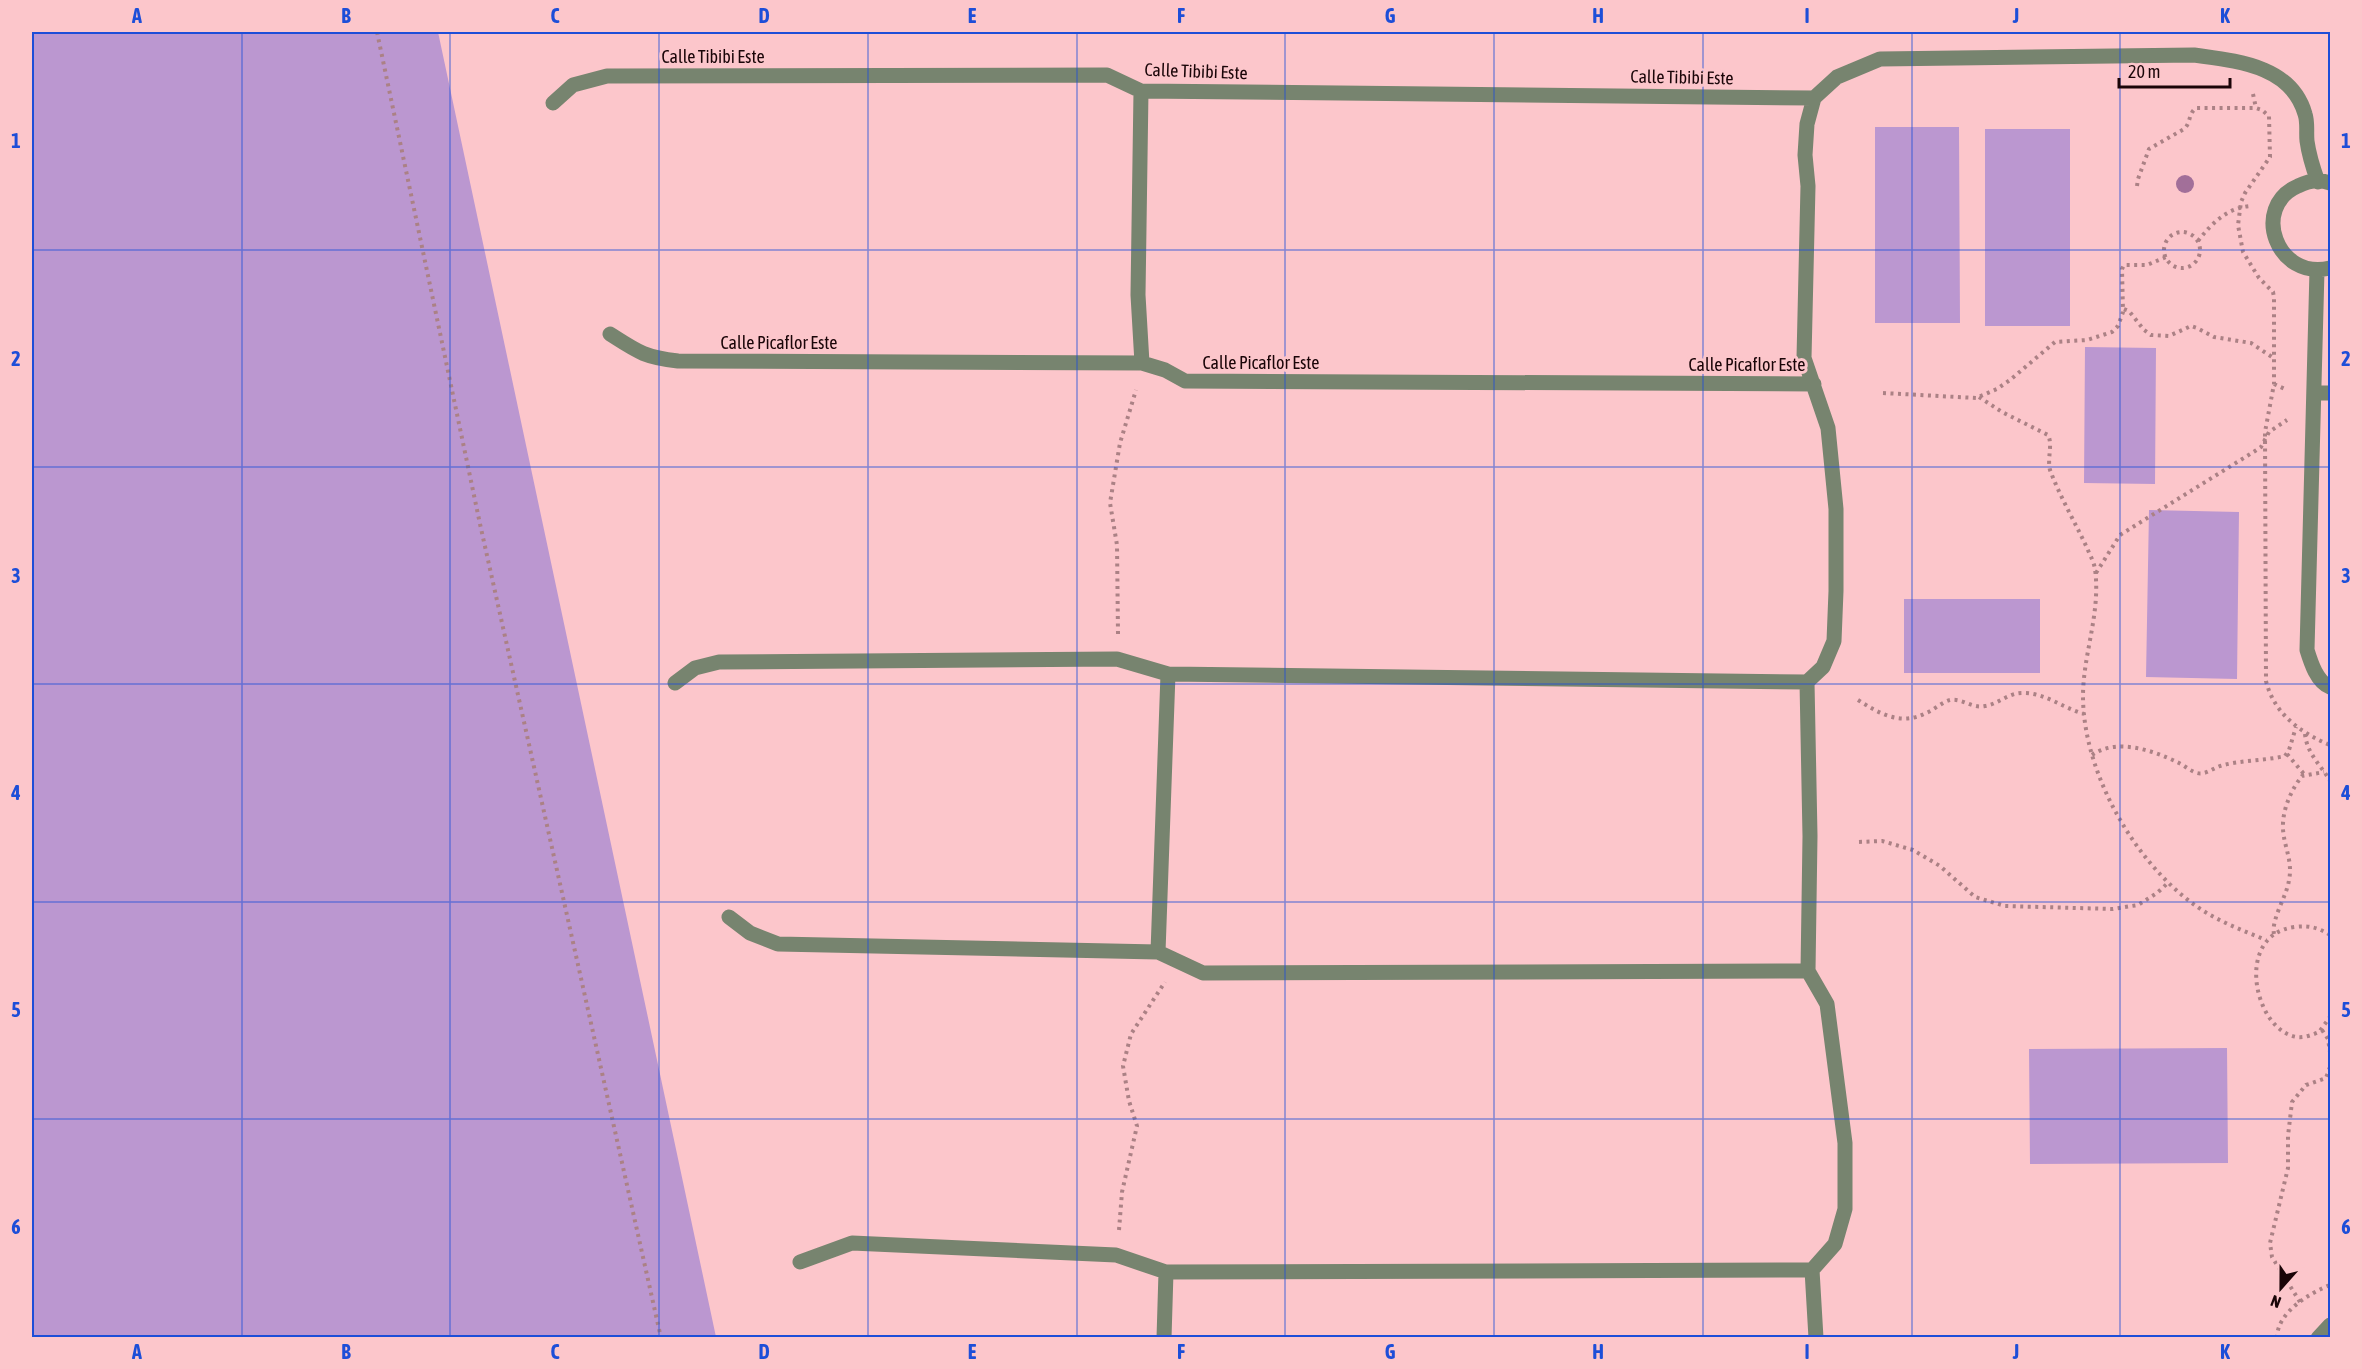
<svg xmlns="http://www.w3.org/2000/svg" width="2362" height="1369" font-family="'Asap Condensed',sans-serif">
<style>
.green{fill:#bb97d0}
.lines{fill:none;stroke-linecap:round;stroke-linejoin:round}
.path{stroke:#ab8185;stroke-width:4;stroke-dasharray:3 4.5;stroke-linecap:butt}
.minor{stroke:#77846f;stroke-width:15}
.tree{fill:#a26f99}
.grid{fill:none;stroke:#1d4ed8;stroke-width:1.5;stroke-opacity:0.55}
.labels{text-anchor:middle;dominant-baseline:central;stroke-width:6;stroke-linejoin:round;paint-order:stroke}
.street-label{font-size:18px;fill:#1a0508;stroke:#fcc6cb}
.neatline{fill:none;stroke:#1d4ed8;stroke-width:2}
.grid-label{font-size:20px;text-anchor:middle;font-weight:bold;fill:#1d4ed8}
</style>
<rect width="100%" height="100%" fill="#fcc6cb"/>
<path class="green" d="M32,32H438L716,1337H32Z
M1875,127H1959L1960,323H1875Z
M1985,129H2070V326H1985Z
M2085,347L2156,348L2155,484L2084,483Z
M2149,510L2239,512L2237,679L2146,677Z
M1904,599H2040V673H1904Z
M2227,1048L2228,1163L2030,1164L2029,1049Z"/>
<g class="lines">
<path class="path" d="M377,32L480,524L661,1338
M2253,94L2256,108
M2137,186L2138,179L2149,149L2184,129C2191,123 2188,114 2196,108H2256L2262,110L2269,116L2270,157L2245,193L2241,202L2238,225L2243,252L2259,278L2273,292L2274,297V384L2265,432L2266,681C2274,714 2301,733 2330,745
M2164 250a18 18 0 1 1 36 0a18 18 0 1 1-36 0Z
M2198,241C2212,223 2227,208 2250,206
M2124,309L2129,311L2144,330L2151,335L2169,336L2191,326L2197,328L2214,337L2251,343L2272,357
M2274,384L2287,390
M1883,393L1976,398L1997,389L2010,380L2055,342L2087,340L2112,332L2118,326L2123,312L2122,269L2124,265H2147L2166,257
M1979,397L2002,412L2048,435C2053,445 2047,458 2050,470C2060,497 2075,522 2087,548C2090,555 2094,562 2095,569C2101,613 2083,654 2083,696C2083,772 2134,862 2196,906C2217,921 2242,930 2266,940
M2096,573L2120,535L2255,451L2261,447L2269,432L2287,420
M1118,634L1117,545L1110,503L1120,443L1136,390
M1858,700C1880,714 1901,726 1926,713C1934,710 1942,702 1950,700C1963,698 1972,709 1985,706C1999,704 2009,692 2024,693C2045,693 2063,708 2084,714
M2305,734C2307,754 2321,765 2330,781
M2287,754L2304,774
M2092,755C2116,738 2152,750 2177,762C2184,765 2190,771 2197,773C2205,775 2212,769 2220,766C2240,760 2263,761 2285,756L2289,750L2296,727
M1859,842L1882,841L1913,850L1940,866L1975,897L2005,906L2113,909L2138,905L2157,893L2169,882
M2274,934C2271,919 2287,896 2289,880C2293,861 2284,847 2283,829C2282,810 2291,790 2302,776L2324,772
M2330,935C2319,928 2309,925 2295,927C2233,934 2254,1031 2297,1037C2304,1038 2312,1035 2319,1032L2330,1017
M2322,1030L2328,1039L2330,1052
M1119,1230L1122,1192L1137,1126L1129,1101L1123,1066L1131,1034L1165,982
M2300,1302L2272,1257L2270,1243L2288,1168V1136L2292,1102L2306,1085L2326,1078L2330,1067
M2277,1338C2277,1312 2310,1293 2330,1285"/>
<path class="minor" d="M1141,91L1138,295L1142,363
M1814,98L1807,124L1805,155L1808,186L1804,358L1828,428L1836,509V591L1834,641L1823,667L1807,682L1810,836L1808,971L1827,1004L1845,1143V1209L1835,1244L1812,1270L1816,1338
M1814,98L1837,77L1880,59L2194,55C2236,61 2291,65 2305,114C2308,123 2306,132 2307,141C2309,156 2313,168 2318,182
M553,103L573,85L607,76L1107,75L1141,91L1814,98
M2330,183C2320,179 2308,181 2298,186C2250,207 2277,281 2330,268
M2317,270L2307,650C2311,663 2317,682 2330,687
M610,334C638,352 644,357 678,361L1142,363L1165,370L1185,381L1814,384
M2315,393H2330
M675,683L695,668L719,662L1117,659L1168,674L1807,682
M729,917L750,933L778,944L1158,952L1203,973L1808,971
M1158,952L1168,674
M800,1262L852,1243L1116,1255L1166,1272L1812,1270
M1164,1338L1166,1272
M2318,1338L2330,1325"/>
</g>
<circle class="tree" cx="2185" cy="184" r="9"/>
<path class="grid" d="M242,32V1338M450,32V1338M659,32V1338M868,32V1338M1077,32V1338M1285,32V1338M1494,32V1338M1703,32V1338M1912,32V1338M2120,32V1338M32,250H2330M32,467H2330M32,684H2330M32,902H2330M32,1119H2330"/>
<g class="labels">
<g class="street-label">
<text x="713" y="56">Calle Tibibi Este</text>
<text transform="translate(1196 71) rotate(2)">Calle Tibibi Este</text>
<text transform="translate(1682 77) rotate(1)">Calle Tibibi Este</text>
<text x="779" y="342">Calle Picaflor Este</text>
<text x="1261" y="362">Calle Picaflor Este</text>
<text x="1747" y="364">Calle Picaflor Este</text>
</g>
</g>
<rect width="2362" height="1369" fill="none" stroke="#fcc6cb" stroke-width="66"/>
<g transform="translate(2281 1288) rotate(201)" stroke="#fcc6cb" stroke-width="4.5" paint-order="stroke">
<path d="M0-4.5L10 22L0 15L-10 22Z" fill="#1a0508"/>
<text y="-9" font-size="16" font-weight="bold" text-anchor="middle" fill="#1a0508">N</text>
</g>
<path d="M2119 78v9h111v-9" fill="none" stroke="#1a0508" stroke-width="3"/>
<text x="2128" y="78" font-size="18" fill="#1a0508" stroke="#fcc6cb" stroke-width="4.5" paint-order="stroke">20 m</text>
<rect x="33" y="33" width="2296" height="1303" class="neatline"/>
<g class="grid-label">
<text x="137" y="23">A</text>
<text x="346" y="23">B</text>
<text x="555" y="23">C</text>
<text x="764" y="23">D</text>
<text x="972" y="23">E</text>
<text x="1181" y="23">F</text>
<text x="1390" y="23">G</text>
<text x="1598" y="23">H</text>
<text x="1807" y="23">I</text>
<text x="2016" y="23">J</text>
<text x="2225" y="23">K</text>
<text x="16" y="148">1</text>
<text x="2346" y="148">1</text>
<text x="16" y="366">2</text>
<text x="2346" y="366">2</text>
<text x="16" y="583">3</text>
<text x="2346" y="583">3</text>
<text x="16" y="800">4</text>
<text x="2346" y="800">4</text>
<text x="16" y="1017">5</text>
<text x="2346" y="1017">5</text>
<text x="16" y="1234">6</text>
<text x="2346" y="1234">6</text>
<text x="137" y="1359">A</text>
<text x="346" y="1359">B</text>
<text x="555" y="1359">C</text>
<text x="764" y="1359">D</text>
<text x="972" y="1359">E</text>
<text x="1181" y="1359">F</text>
<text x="1390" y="1359">G</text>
<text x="1598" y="1359">H</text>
<text x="1807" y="1359">I</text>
<text x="2016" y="1359">J</text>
<text x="2225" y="1359">K</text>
</g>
</svg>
